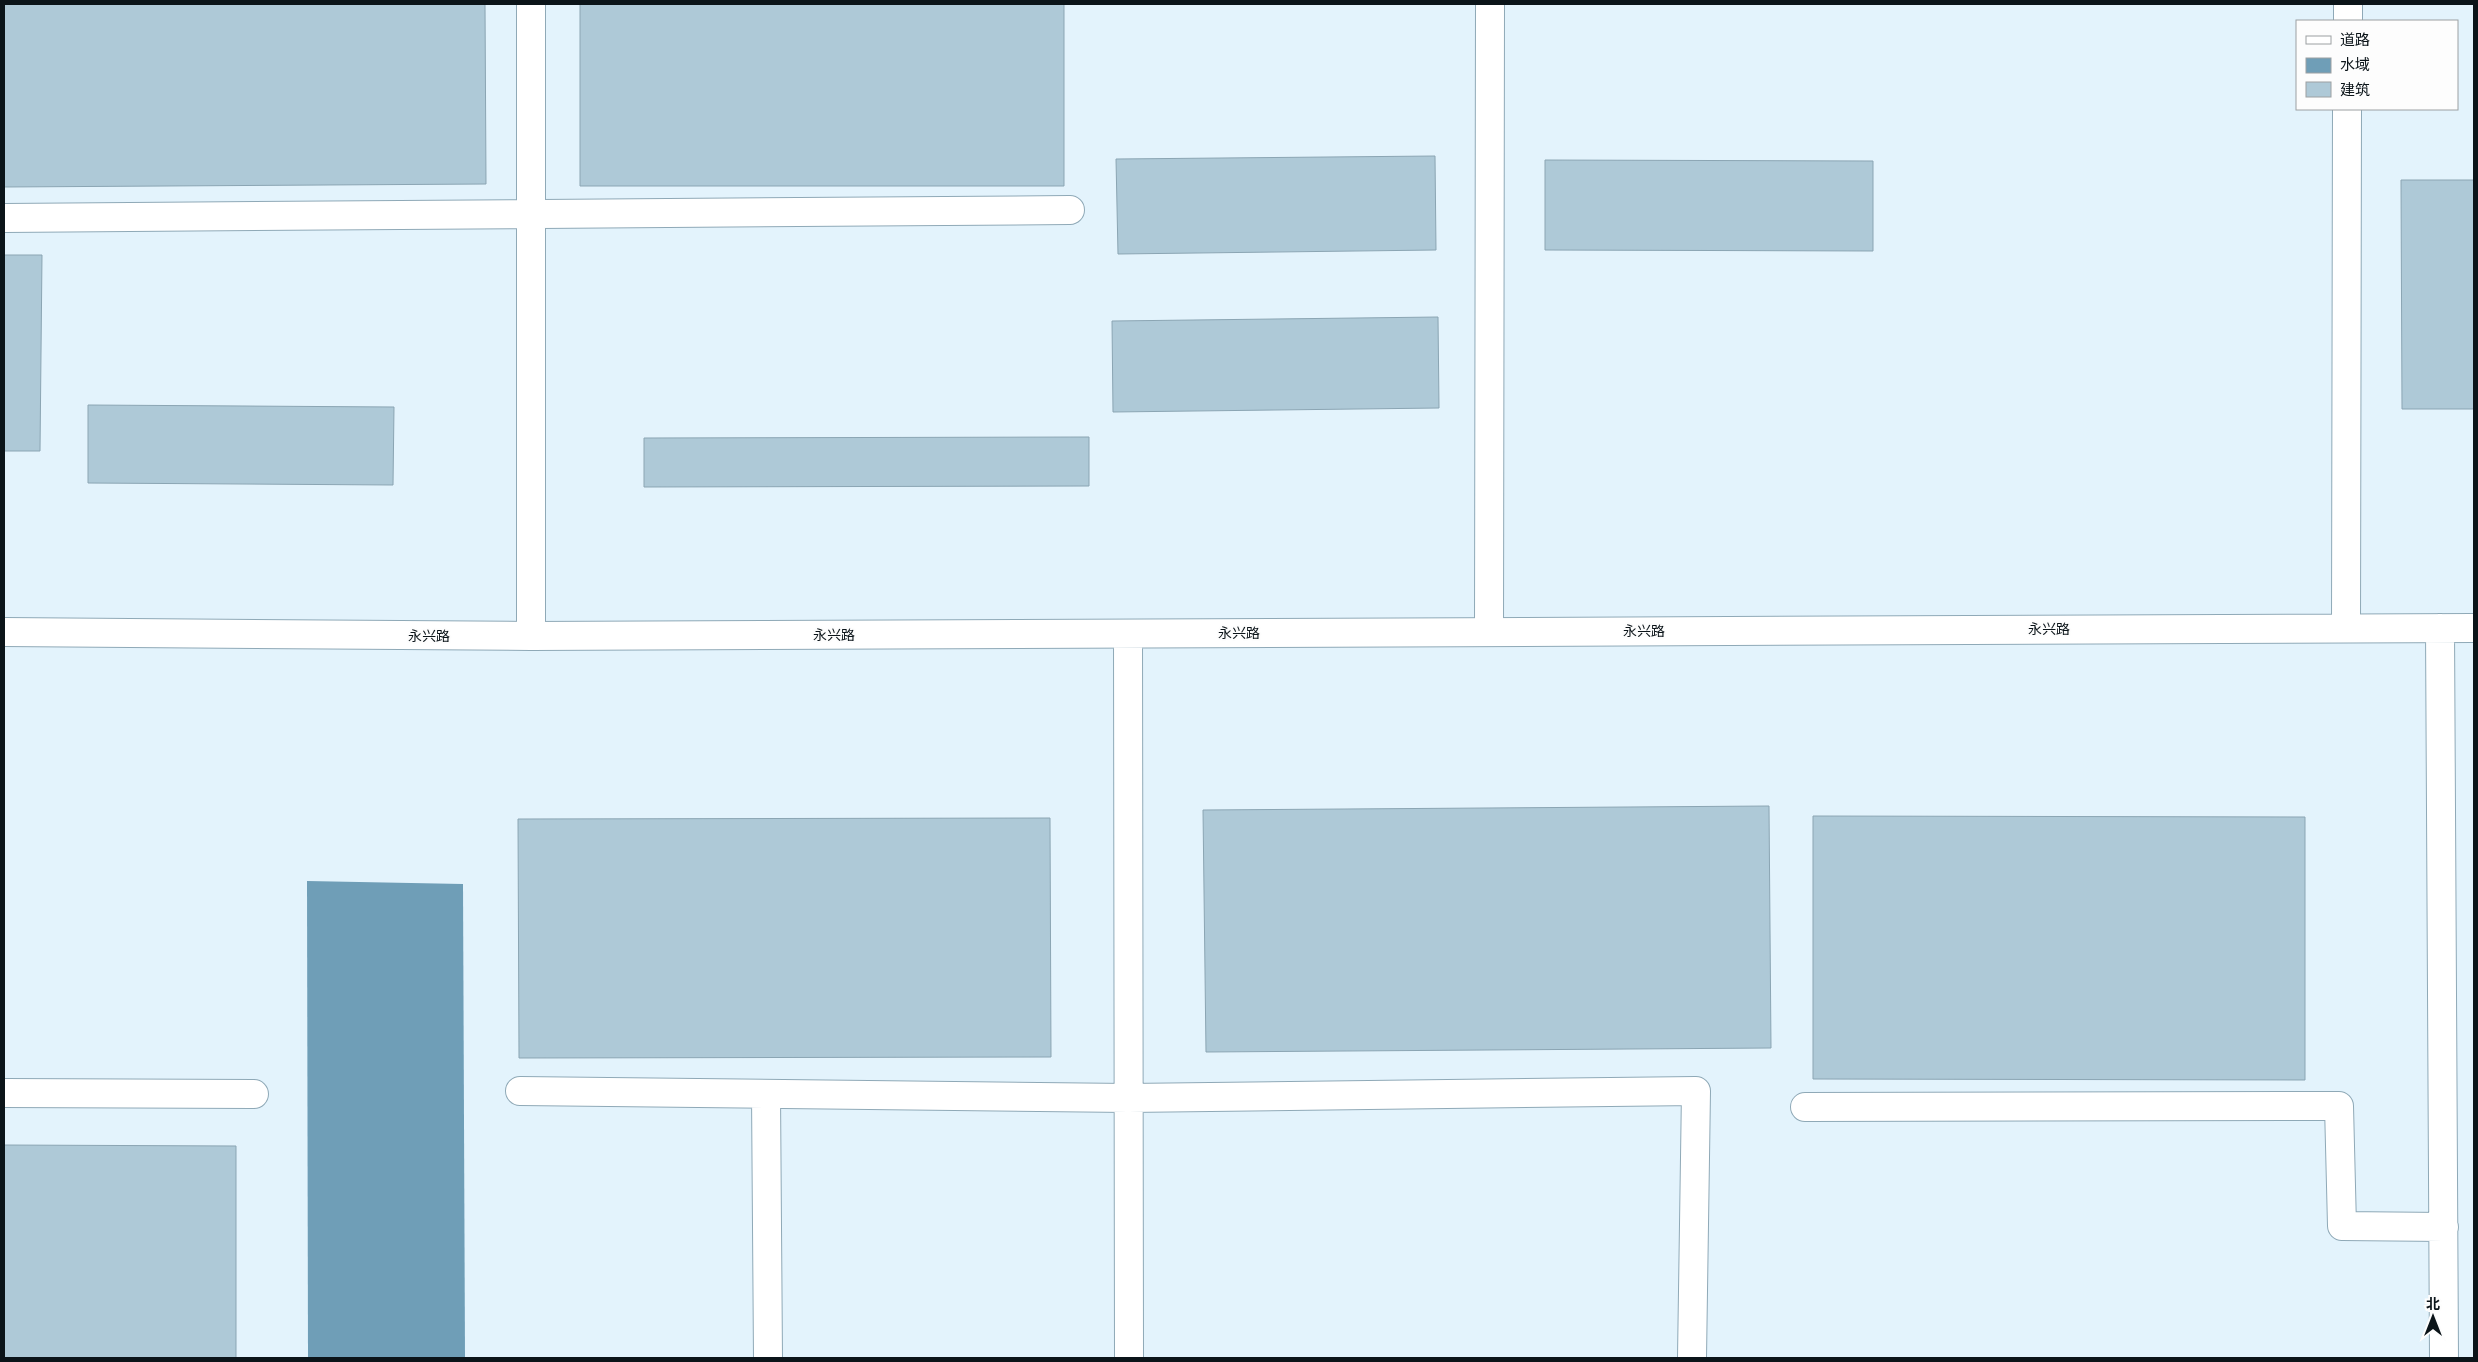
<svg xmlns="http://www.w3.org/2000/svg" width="2478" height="1362" font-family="'Varela Round','Noto Sans SC',sans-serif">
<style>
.water{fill:#6f9eb7}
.building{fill:#aec9d7;stroke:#8ba5b3}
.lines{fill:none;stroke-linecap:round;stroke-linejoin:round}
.minor-casing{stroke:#8fa9b7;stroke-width:30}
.minor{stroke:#fff;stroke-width:28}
.labels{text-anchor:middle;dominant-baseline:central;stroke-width:4;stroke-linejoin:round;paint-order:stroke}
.street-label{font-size:14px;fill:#0b1419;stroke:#fdfdfd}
</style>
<rect width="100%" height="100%" fill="#e3f3fc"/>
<path class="water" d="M307,881L463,884L465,1358H308Z"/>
<path class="building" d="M4,4H485L486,184L4,187Z
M580,4H1064V186H580Z
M1435,156L1436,250L1118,254L1116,159Z
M1545,160L1873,161V251L1545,250Z
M2401,180H2474V409H2402Z
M4,255H42L40,451H4Z
M1438,317L1439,408L1113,412L1112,321Z
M88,405L394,407L393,485L88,483Z
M1089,437V486L644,487V438Z
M1769,806L1771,1048L1206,1052L1203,810Z
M1813,816L2305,817V1080L1813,1079Z
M1050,818L1051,1057L519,1058L518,819Z
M4,1145L236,1146V1358H4Z"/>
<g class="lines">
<g class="minor-casing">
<path id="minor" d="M531,4V636
M2348,21V4
M4,218L1070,210
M2346,628L2347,109
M2440,628L2444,1358
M4,632L531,636L2474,628
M1489,632L1490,4
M1128,634L1129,1358
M520,1091L1128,1098L1696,1091L1692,1358
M4,1093L254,1094
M766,1094L768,1358
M1805,1107L2339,1106L2342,1226L2444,1227"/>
</g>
<use href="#minor" class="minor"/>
</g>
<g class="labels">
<g class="street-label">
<text x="2049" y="629">永兴路</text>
<text x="1644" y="631">永兴路</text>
<text x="1239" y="633">永兴路</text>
<text x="834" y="635">永兴路</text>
<text x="429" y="636">永兴路</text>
</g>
</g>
<rect width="2478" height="1362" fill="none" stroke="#0b1419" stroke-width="10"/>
<rect x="2296" y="20" width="162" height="90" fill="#fdfdfd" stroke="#9ca0a2"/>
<rect x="2306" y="36" width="25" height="8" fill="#ffffff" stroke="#9ca0a2"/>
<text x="2340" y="45" font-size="15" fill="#0b1419">道路</text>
<rect x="2306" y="58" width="25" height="15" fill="#6f9eb7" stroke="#9ca0a2"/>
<text x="2340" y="70" font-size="15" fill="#0b1419">水域</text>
<rect x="2306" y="82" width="25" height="15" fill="#aec9d7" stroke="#9ca0a2"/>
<text x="2340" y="95" font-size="15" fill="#0b1419">建筑</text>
<g transform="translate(2433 1317)" stroke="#fdfdfd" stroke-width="4" paint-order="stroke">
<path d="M0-4L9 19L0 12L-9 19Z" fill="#0b1419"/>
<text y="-8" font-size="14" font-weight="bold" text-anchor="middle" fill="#0b1419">北</text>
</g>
</svg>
